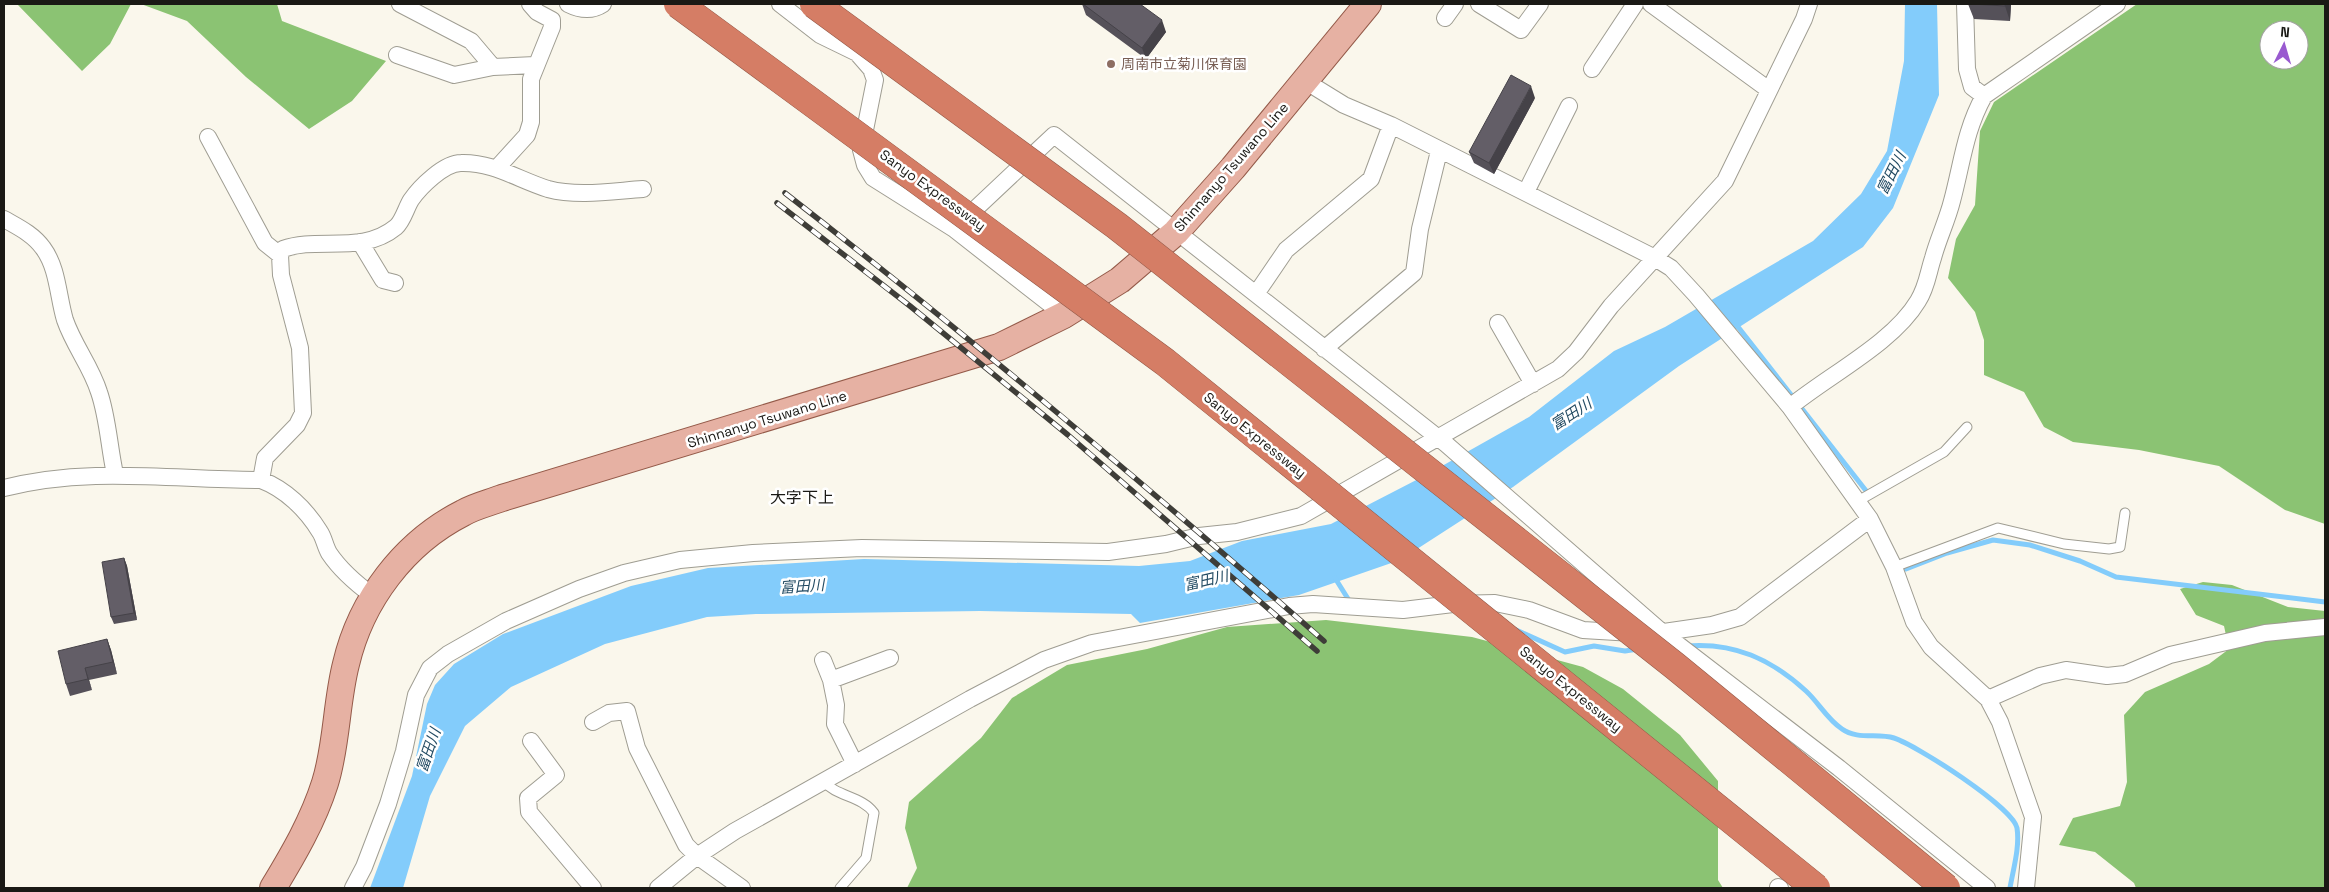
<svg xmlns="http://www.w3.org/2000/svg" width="2329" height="892" font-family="'Space Grotesk','Noto Sans JP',sans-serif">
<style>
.forest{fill:#8bc373;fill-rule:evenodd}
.water{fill:#83ccfb}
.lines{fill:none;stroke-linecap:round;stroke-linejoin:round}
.stream{stroke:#83ccfb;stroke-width:5}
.lane-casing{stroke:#9f9d92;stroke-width:11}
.street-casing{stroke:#9f9d92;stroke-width:18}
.primary-casing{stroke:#945a49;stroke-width:28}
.lane{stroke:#fff;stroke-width:9}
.street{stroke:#fff;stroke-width:16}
.primary{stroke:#e6b1a3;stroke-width:26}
.rail-casing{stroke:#3e3d38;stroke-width:5.5}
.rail{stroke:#fff;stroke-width:4;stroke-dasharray:11;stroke-linecap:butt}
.highway-bridge-casing{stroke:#945a49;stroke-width:29;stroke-linecap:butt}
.highway-bridge{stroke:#d57d65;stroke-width:28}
.wall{fill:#555159}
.shaded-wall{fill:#454248}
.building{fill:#635e67;stroke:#454248}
.education-dot{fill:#8d6e63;stroke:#fff;stroke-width:2}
.labels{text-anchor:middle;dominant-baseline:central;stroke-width:5;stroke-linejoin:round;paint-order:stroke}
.education-label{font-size:14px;fill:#785e54;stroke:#fff;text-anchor:start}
.street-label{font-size:14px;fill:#1a1915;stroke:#fff}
.water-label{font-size:15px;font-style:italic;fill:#244c64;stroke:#fff}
.quarter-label{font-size:16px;fill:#1a1915;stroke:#fff}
</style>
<rect width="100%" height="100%" fill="#faf7ec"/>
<path class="forest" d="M17,4H131L110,44L82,71Z
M141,4H277L282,21L386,61L352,101L309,129L246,77L187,21Z
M2137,4H2325V524L2285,510L2219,466L2139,450L2073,442L2044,427L2024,392L1984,375V340L1975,312L1948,278L1956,239L1975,205L1980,131L1994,102ZM2269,30H2299V60H2269Z
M2203,582L2232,585L2288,607L2325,611V888H2136L2134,883L2095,852L2059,845L2073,818L2120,806L2127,782L2124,715L2145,692L2209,664L2229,649L2224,626L2196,615L2180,589Z
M1326,620L1472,637L1583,667L1623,689L1680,735L1718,781V880L1723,888H907L917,868L905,828L909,802L981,738L1012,698L1067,665L1147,649L1227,627Z"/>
<path class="water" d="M1905,4H1937L1939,95L1893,208L1863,247L1679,366L1513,487L1400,560L1299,595L1140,623L1131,614L980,611L756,614L707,617L605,644L511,687L465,726L430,796L403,888H370L412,776L427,704L435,685L454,664L503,634L631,586L708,568L864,559L1139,566L1190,561L1242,541L1331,524L1426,475L1529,417L1614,351L1665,327L1813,241L1861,194L1887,151L1904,61Z"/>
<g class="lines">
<path class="stream" d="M1735,323L1867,492
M1906,569L1947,553L1993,540L2030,545L2080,561L2116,577L2325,602
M1335,578L1350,602
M1514,629L1565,652L1594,646L1625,651L1638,649
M1686,646C1734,642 1771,659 1806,691C1819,703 1827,719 1842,729C1857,740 1878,733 1894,738C1916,745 2013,807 2017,828C2020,847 2013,870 2010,888"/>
<g class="lane-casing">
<path id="lane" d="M1858,501L1944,452L1967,427
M1894,567L1998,528L2064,544L2109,549L2120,547L2125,513
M823,781C837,797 862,796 874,813L866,858L840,888"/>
</g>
<g class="street-casing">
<path id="street" d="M400,4L471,41L493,67
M568,4C580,10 591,12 603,4
M780,4L820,35L857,53L871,69L875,80L861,150L865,165L873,178L954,229L1054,135L1446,444L1663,633L1839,768L1987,888
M1479,4L1521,30L1540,4
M1651,4L1769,90
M1965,4L1967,69L1972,87L1984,96
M1445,18L1455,4
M397,55L454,75L493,67L535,65
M1592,69L1635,4
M1305,81L1344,105L1391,125L1655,258L1671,268L1696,295L1790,407L1870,519L1894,567L1914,622L1931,647L1988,699L2000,722L2033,817L2026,888
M208,137L265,243L280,255
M497,168L527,135L531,122V79L552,27V20L537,12L530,4
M1526,192L1569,106
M4,219C18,227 33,234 43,248C58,268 58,297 65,320C74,346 91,366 99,392C108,418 109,447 115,474
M954,229L1064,315
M360,242L383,280L395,283
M1256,294L1286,250L1371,179L1391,125
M1498,323L1533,384
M1324,349L1414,273L1420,229L1439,151
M1790,407C1829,375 1893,343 1918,301C1927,287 1928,273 1933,258C1938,239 1947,221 1952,201C1962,164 1965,130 1984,96L2117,4
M261,480L265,458L297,425L303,413L300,348L281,275L280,255L283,249C318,236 362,255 396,227C403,221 406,208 411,200C420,187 444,163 461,163C493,162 519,180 548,189C578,197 613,191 643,189
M4,488C89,466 174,480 261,480C285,489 306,509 320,532C324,538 325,546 329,553C339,568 358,585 373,596
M1657,633L1712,625L1740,617L1870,519
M823,660L831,680L890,658
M831,680L836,705L835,724L855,764
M1988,699L2040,676L2066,670L2107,676L2125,674L2170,655L2265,633L2325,627
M593,722L609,713L627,711L637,748L686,845L697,856L742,888
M531,741L556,775L528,798L529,812L593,888
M1778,887L1780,888
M353,888L364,867L388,804L404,751L416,695L430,668L448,654L506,621L579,589L624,573L680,560L753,553L862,548L1108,552L1166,544L1199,536L1237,532L1301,516L1558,369L1576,352L1611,306L1725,181L1804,19L1809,4
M658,888L697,856L735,831L970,699L1044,660L1092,643L1289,606L1313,604L1403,610L1453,604L1495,603L1529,610L1583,630L1633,633"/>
</g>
<g class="primary-casing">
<path id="primary" d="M273,888C293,855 313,821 325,783C337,745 336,703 346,664C361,600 404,543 463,513C475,506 489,503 502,498L999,347L1064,315L1120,280L1176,232L1233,168L1368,4"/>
</g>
<use href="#lane" class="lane"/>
<use href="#street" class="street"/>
<use href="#primary" class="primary"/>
<g class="rail-casing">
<path id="rail" d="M785,193C969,336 1148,487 1324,641
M777,203L910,306L1068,435L1317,651"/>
</g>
<use href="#rail" class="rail"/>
<g class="highway-bridge-casing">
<path id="highway-bridge" d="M678,4L1165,362L1816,888
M814,4L1117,226L1675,666L1946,888"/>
</g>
<use href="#highway-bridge" class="highway-bridge"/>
</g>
<path class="wall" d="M1082,4H1140L1166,32L1146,59L1086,15Z
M1968,4H2011L2010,21L1974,19Z
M1535,98L1494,174L1474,163L1469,152Z
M124,558L127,566L137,620L114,624L111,617Z
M107,639L111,650L117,674L89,680L92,690L70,696L66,684Z"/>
<path class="shaded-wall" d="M2005,4H2011L2010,21L2005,6Z
M1162,20L1166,32L1146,59L1142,48Z
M1531,86L1535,98L1494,174L1489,163Z
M124,558L127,566L137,620L134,613Z
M107,639L111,650L117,674L113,662Z
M85,668L89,680L92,690L88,679Z"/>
<path class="building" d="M1083,4H1140L1162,20L1142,48Z
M1972,4H2005V6Z
M1511,75L1531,86L1489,163L1469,152Z
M124,558L134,613L111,617L102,562Z
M107,639L113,662L85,668L88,679L66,684L58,651Z"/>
<circle class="education-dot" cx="1111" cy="64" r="5"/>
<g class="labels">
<g class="education-label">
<text x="1121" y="64">周南市立菊川保育園</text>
</g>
<g class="street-label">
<text transform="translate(1231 167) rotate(-49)">Shinnanyo Tsuwano Line</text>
<text transform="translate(933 190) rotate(36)">Sanyo Expressway</text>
<text transform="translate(767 419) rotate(-17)">Shinnanyo Tsuwano Line</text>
<text transform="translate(1255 435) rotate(39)">Sanyo Expressway</text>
<text transform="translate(1571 689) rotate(39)">Sanyo Expressway</text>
</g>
<g class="water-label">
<text transform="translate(1891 173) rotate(-63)">富田川</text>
<text transform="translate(1571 414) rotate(-33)">富田川</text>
<text transform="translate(1206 580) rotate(-13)">富田川</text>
<text transform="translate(802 586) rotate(-4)">富田川</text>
<text transform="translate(428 750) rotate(-71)">富田川</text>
</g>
<g class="quarter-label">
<text x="802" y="497">大字下上</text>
</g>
</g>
<rect width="2329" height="892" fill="none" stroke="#1a1915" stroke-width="10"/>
<g transform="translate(2284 45) rotate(5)"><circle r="24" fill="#ffffff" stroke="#a3a3a1"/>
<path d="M0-4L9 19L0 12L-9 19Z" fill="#995ad0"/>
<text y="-8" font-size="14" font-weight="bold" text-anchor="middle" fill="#1a1915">N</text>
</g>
</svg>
